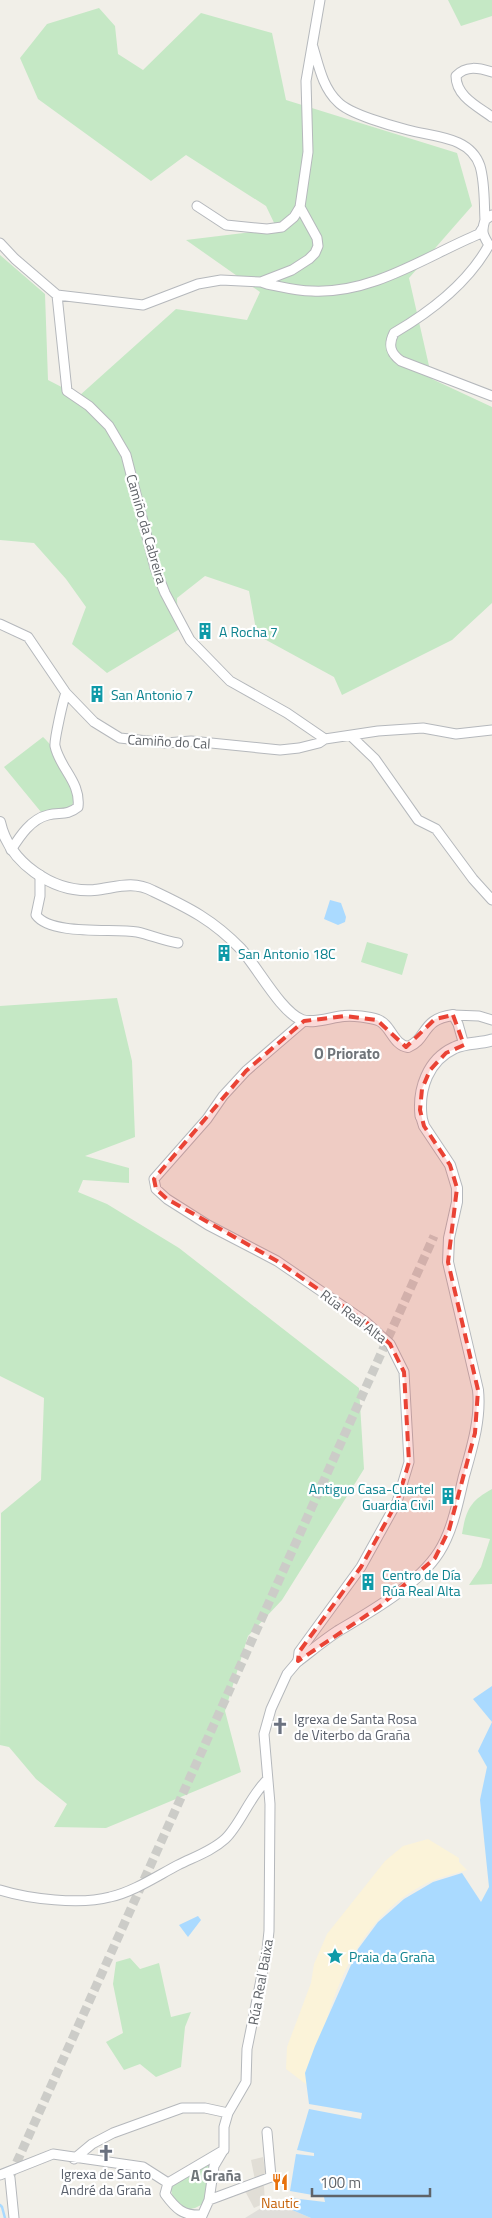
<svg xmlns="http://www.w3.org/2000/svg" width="492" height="2218" font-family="'Titillium Web',sans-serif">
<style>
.industrial{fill:#e0deda}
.education{fill:#e1ded6}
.green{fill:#c5e8c5}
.sand{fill:#fbf3d9}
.water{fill:#aadaff}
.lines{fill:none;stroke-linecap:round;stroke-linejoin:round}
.stream{stroke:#aadaff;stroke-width:2.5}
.minor-tunnel{stroke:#ccccc8;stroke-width:9;stroke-dasharray:9 4.5;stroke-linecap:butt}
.minor-casing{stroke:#b5b8bc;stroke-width:11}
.tertiary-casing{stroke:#b5b8bc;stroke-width:12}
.secondary-casing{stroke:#b6babf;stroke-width:13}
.minor{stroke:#fff;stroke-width:9}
.tertiary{stroke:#fff;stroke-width:10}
.secondary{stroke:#fff;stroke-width:11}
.marked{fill:#ea4335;fill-opacity:0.2;stroke:#ea4335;stroke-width:4;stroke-dasharray:10 6;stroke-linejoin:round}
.labels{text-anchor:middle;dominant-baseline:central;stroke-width:4.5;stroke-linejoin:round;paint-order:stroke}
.street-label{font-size:14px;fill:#5f6368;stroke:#fff}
.culture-label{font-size:14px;fill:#0d838f;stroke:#fff;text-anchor:start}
.worship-label{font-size:14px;fill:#5b616d;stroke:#fff;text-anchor:start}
.food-label{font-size:14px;fill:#c56008;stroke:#fff}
.neighbourhood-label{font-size:15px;font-weight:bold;fill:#70757a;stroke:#fff}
</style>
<rect width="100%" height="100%" fill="#f1efe8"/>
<path class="industrial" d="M269,2203L285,2207L311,2218H245Z"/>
<path class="education" d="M263,2157L266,2175L255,2180L251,2160Z
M256,2184L264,2186L265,2203L254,2208L245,2191Z"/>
<path class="green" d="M448,0H492V16L461,26Z
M99,8L115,26L118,54L143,70L201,13L272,33L286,100L457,153L472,206L409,278L432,379L492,407V603L452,640L342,695L334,677L257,635L249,591L205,576L177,598L178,630L107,673L72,644L86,607L66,579L34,543L0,540V255L45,294L48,380L79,396L176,309L247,320L260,292L186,240L277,229L266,206L186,155L151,181L38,99L20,58L47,24Z
M43,737C58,750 83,791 70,810L41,812L4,767Z
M367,942L408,954L402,975L361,962Z
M117,998L132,1061L135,1137L85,1156L129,1168V1183L83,1180L78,1192L107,1204L179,1248L359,1388L364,1469L282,1600L248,1636L225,1711L241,1772L106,1828L54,1827L67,1804L36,1779L9,1747L0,1745L1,1513L41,1480L44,1398L0,1376V1006Z
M492,1489V1584L469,1585L481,1567L490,1539L462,1534C466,1510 470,1501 492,1489Z
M130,1958L140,1969L159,1963L171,2017L191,2012L185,2027L181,2067L156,2077L140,2064L124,2070L106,2042L123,2033L113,1984L116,1962Z
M209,2162L211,2164L203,2204L195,2208L185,2210L174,2200L170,2187Z"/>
<path class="sand" d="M428,1839L459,1858V1862L467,1870C453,1874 440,1877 427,1883C350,1920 325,2011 311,2088L286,2069L287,2047L311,1983L314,1964L327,1934L385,1861L403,1846Z"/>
<path class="water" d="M330,900L341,903L346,917L345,922L338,925L324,919Z
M492,1686V2218H311L285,2207L286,2202L291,2198L325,2202L324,2197L290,2191L296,2154L314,2156V2153L297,2150L309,2109L361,2119L362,2113L309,2104L305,2073L315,2046L358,1949L378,1922L404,1899L433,1882L462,1873L481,1902L489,1887L480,1800L487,1767L478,1751L492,1722L473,1699Z
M198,1916L201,1920L188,1937L179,1925Z"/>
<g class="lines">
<path class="stream" d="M0,2205L2,2207L5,2218"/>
<path class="minor-tunnel" d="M11,2175L434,1236"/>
<g class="minor-casing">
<path id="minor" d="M313,47C319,67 323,88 338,102C349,114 392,126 408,130C433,137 470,136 480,166C485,183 484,202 485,220
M492,72C479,68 466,65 456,76C456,96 477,106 492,117
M197,206L226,225L267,229L282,227L294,217L300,207
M492,215L485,220C481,232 483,235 489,245C468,283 430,312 394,333C388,345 390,353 401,361L492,396
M0,243L15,259L57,295L143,305L198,284L221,280L261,282L267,284C282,287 297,291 312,291C373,294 426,256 479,234L482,229
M261,282L292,270L309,259L315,253L318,246L317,238L300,207L308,152L306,81L320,0
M57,295L67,391L89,406L109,426L126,455L155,568L165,593L190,640L230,681L287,713L325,739L378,731L423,728L456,734L492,730
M0,624L28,637L66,693L94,722L120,738L166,743L191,741L280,750L299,748L319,743L325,739
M351,736L375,759L418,820L436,829L473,879L492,900
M11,850C20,836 31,819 48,815C60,812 67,816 78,807C81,782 60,769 55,746C54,741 63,700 66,693
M40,875V896L36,915C51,936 114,928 137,932C151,935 164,941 178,943
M453,1015L479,1016L492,1020
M453,1015L458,1024L464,1045
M0,1890C29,1899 80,1905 110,1897C133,1892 157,1876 178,1865C194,1857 212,1851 225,1839C240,1825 250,1796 267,1780
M74,2159L92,2144L113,2133L182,2108H205L228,2113
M0,2175L53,2154L143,2167L168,2183
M10,2178L14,2218
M209,2200L271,2177L267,2132
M202,2215C183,2216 176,2209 165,2194L168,2183L224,2150
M201,2218L209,2200L214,2166L224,2149V2127L228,2113L246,2082L247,2049L267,1950L269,1931L270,1804L264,1734L271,1709L287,1674L298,1661L299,1652L361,1567L397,1502L409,1462L404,1372L390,1344L366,1322L277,1261L208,1225L167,1199L156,1189L154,1179L207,1119L223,1096L246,1071L304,1021"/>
</g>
<g class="tertiary-casing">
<path id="tertiary" d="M0,822C9,862 52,893 94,890C115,888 132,880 153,891C189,908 213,920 241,949C258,968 281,1012 302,1020C313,1024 332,1017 344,1016C353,1015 369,1017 378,1020C391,1025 393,1045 408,1047C428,1039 421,1019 453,1015
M298,1661C311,1651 324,1640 338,1631C370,1612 418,1585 439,1552C453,1530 458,1501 464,1476C472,1448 481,1419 478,1390L448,1262L449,1238L457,1202V1188L450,1165L424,1126L421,1116"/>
</g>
<g class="secondary-casing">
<path id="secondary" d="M421,1116C418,1089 428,1060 454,1048C466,1042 480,1044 492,1040"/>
</g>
<use href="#minor" class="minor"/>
<use href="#tertiary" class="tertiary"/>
<use href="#secondary" class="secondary"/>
</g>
<path class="marked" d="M453,1015L464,1045L446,1053L430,1070L422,1089L420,1110L424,1126L450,1165L457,1188L448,1262L478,1390L475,1433L449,1530L435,1558L379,1607L298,1661L299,1652L361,1567L397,1502L409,1462L404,1372L390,1344L366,1322L277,1261L167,1199L156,1189L154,1179L246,1071L304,1021L345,1016L377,1020L406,1047L435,1019Z"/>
<defs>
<g id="building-bare" transform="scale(1.35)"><path d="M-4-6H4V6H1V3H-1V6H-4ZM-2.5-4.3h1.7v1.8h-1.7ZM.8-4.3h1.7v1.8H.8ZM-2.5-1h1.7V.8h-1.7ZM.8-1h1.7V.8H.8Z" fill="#0f9aa8" stroke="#fff" stroke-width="2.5" paint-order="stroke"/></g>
<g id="church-bare" transform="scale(1.35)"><path d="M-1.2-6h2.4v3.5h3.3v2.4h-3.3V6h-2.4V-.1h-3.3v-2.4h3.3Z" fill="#6b7280" stroke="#fff" stroke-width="2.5" paint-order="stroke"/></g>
<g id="sight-bare" transform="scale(1.35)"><path d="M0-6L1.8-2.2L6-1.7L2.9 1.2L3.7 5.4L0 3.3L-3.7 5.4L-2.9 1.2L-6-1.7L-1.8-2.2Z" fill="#0f9aa8" stroke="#fff" stroke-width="2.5" paint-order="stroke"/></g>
<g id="restaurant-bare" transform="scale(1.35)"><path d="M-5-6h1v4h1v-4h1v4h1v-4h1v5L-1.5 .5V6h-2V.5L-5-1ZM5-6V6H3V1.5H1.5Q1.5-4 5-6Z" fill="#e8710a" stroke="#fff" stroke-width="2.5" paint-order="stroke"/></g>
</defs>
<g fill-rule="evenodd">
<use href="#building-bare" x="205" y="631"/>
<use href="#building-bare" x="97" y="694"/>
<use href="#building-bare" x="224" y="953"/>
<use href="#building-bare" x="448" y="1496"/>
<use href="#building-bare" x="368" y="1582"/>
<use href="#church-bare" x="280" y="1726"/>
<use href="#sight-bare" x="335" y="1956"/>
<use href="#church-bare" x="106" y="2153"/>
<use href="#restaurant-bare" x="280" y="2182"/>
</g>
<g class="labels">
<g class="street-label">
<text transform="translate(147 529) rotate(74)">Camiño da Cabreira</text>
<text transform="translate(169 741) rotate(3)">Camiño do Cal</text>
<text transform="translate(354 1316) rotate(37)">Rúa Real Alta</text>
<text transform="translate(260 1982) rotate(-80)">Rúa Real Baixa</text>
</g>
<g class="culture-label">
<text x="219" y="631">A Rocha 7</text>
<text x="111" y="694">San Antonio 7</text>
<text x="238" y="953">San Antonio 18C</text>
<text x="434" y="1488" text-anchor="end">Antiguo Casa-Cuartel<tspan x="434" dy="16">Guardia Civil</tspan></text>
<text x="382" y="1574">Centro de Día<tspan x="382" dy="16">Rúa Real Alta</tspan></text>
<text x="349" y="1956">Praia da Graña</text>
</g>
<g class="worship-label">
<text x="294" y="1718">Igrexa de Santa Rosa<tspan x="294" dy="16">de Viterbo da Graña</tspan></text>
<text x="106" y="2173" text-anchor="middle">Igrexa de Santo<tspan x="106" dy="16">André da Graña</tspan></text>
</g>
<g class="food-label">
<text x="280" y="2202">Nautic</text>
</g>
<g class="neighbourhood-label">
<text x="347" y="1053">O Priorato</text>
<text x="216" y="2175">A Graña</text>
</g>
</g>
<path d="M312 2188v8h118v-8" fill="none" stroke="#5f6368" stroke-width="2.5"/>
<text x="320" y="2188" font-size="15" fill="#5f6368" stroke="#ffffff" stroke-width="4" paint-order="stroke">100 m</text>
</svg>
